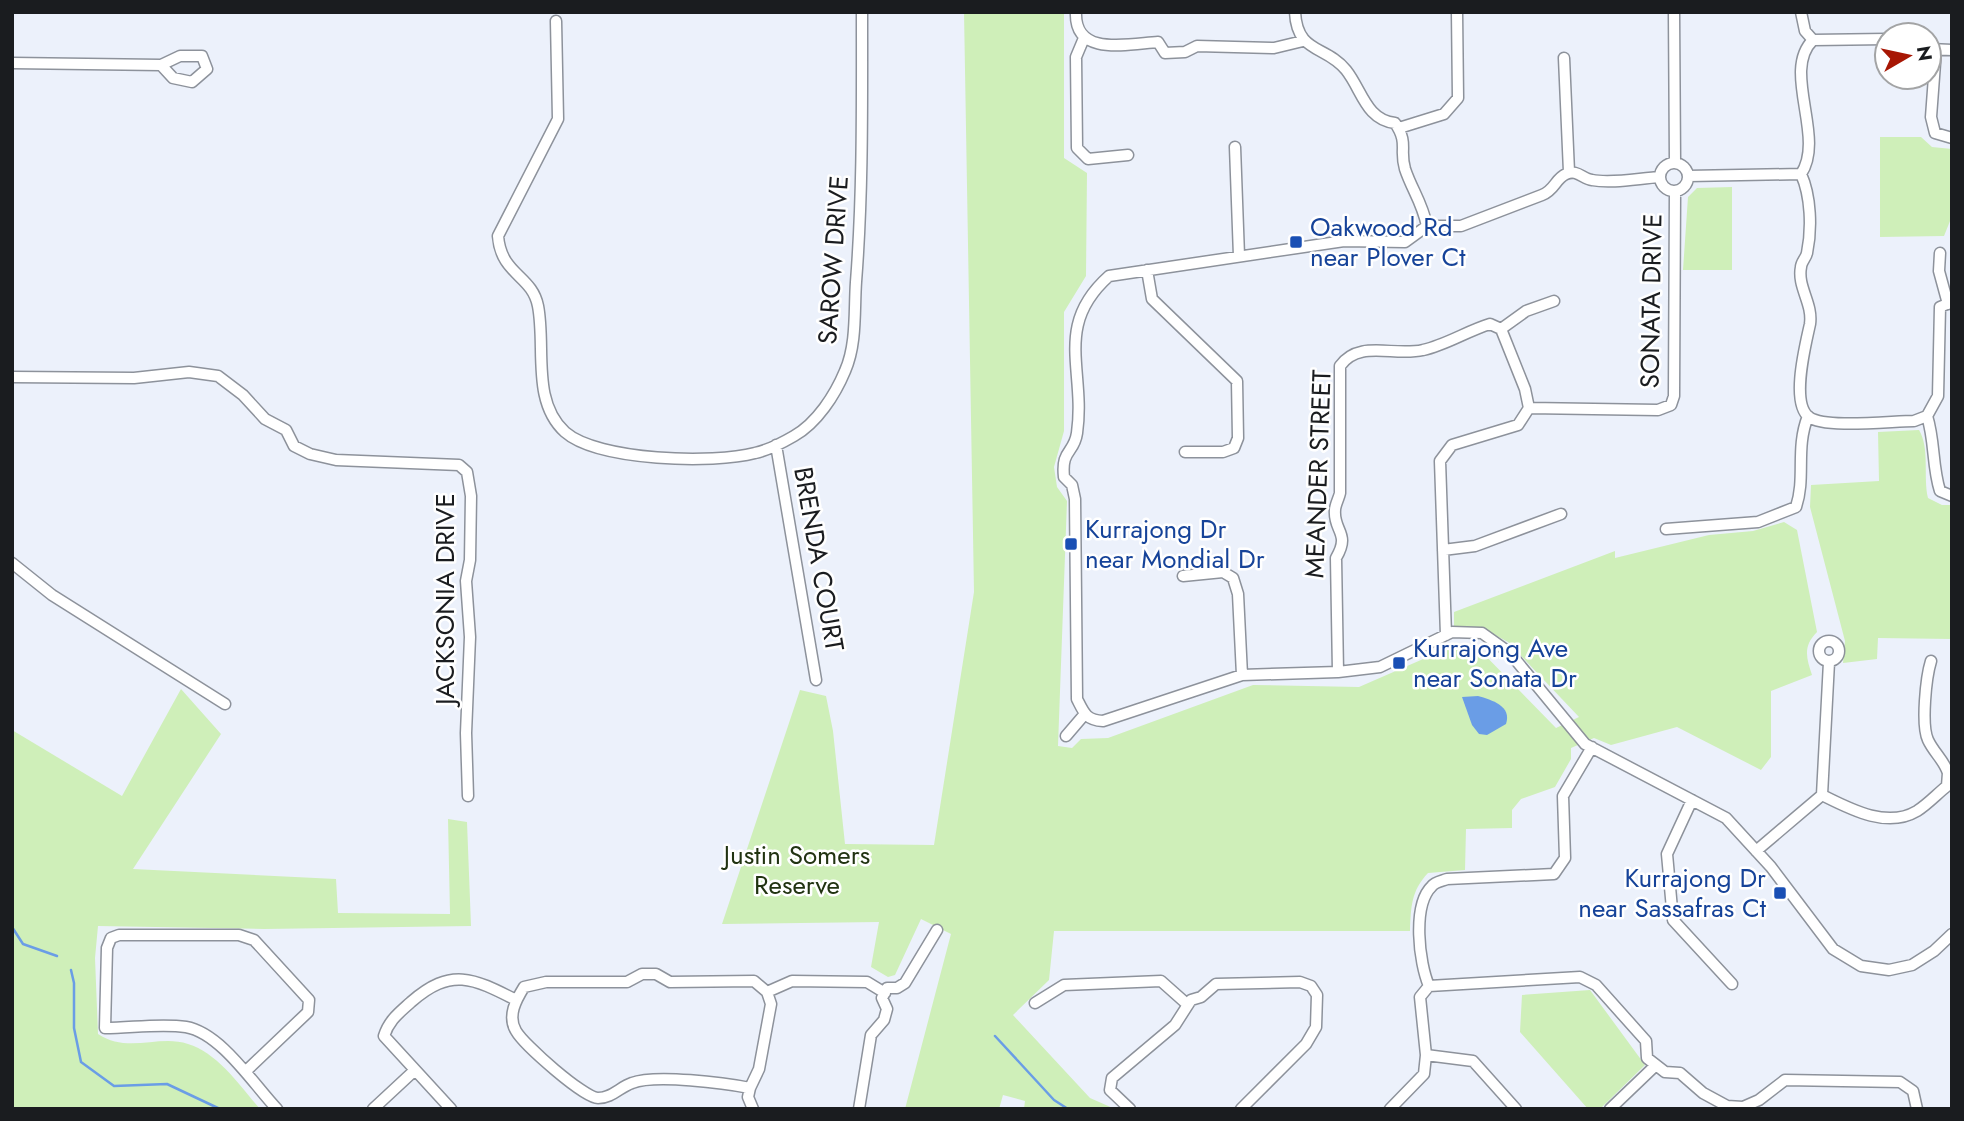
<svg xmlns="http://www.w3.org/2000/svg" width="1964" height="1121" font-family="Jost,sans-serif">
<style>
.green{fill:#cfefb9}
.water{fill:#6a9de6}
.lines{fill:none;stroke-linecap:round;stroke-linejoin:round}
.stream{stroke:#6a9de6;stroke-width:2.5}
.minor-casing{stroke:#8d929b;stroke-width:13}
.minor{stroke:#fff;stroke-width:10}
.transit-dot{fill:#1a4fb4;stroke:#fff;stroke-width:2.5}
.labels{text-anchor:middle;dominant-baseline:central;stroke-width:5;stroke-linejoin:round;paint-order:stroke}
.transit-label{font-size:26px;fill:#164399;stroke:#fff;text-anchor:start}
.street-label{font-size:26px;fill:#1a1c1f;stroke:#fff}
.park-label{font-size:26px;fill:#213311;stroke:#fff}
</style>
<rect width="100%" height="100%" fill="#ecf1fb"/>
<path class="green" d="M964,12H1064V158L1087,173L1086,276L1064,312V431L1054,467L1057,487L1067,501L1058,746L1072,748L1081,739L1108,738L1253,685L1359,687L1453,646L1475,645L1556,728L1579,717L1508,642L1482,628L1454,627V612L1615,551V558L1709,535L1753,531L1784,522L1797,530L1817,632C1803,646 1806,657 1812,675L1771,691V757L1761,770L1677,727L1611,745L1594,738L1571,748V759L1555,787L1521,799L1512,810V828L1466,829L1465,870L1428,873C1411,891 1411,907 1410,931H1054L1049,980L1013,1015L1090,1098L1115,1109H1024L1025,1101L1003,1095L999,1109H905L951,934L921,919L895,975L888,977L871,967L879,922L722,924L800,690L826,696L833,731L845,844L934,845L974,592Z
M1880,137H1921L1932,147L1952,149V216L1944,236L1880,237Z
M1732,187V270H1683L1688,197L1697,188Z
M1919,430C1930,448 1923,477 1928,498L1942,505H1952V639L1878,638L1877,659L1843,663L1845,641L1810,507L1811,485L1879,481L1878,432Z
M181,689L221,734L133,869L336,879L338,913L450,914L448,819L467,822L471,926L264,929L98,926L95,958L98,1034C128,1054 159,1034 188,1044C218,1053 240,1086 260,1109H12V730L122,796Z
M1590,990L1645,1065L1600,1109H1588L1520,1032L1522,995Z"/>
<path class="water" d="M1478,696C1492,700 1512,706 1506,724L1487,735L1479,734L1472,725L1462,697Z"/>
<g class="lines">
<path class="stream" d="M12,927L23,944L57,956
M71,970L74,983V1028L81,1062L114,1086L167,1084L220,1109
M995,1036L1054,1100L1068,1109"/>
<g class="minor-casing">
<path id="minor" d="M1076,12C1074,57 1128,44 1158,42L1165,53L1185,52L1197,46L1274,48L1303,41
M1295,12C1297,54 1326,45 1346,70C1362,90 1366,120 1395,123C1409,144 1399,149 1405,169C1412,190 1422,202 1427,226
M1674,12L1675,163
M1801,12L1805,31L1813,40
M556,21L558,119L498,236C501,275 532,275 538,306C546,347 531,401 565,432C598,461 714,464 755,453C769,450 782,443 794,436C817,423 835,395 845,371C857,344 854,310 856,282C863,192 862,102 862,12
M1084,38L1076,57L1077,148L1088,159L1128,155
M1930,49L1952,50
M1936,50L1931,117L1935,133L1952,138
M1564,58L1569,172
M12,63L161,65L180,56H202L207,69L192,82L173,78L161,65
M1399,128L1444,114L1458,98L1457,12
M1235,147L1239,256
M1660 177a14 14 0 1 1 28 0a14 14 0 1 1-28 0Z
M1801,174C1811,196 1812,229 1807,253C1806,258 1801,262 1801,267C1797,287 1813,303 1810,324C1806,343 1790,403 1809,417C1825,429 1892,421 1914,421L1927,416
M1688,176L1801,174C1826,137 1781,71 1813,40L1887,39
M1660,177C1640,178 1612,184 1592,180C1583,179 1577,169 1566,174C1555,179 1555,190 1542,195L1461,226H1427L1405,242L1344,241L1109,276C1053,326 1086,370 1077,433C1074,454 1061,449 1064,477L1072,485L1075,499L1077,699C1084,713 1086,720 1103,721L1242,675L1338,672L1380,667L1452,632L1482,633L1510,653L1585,744L1726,818L1771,867L1833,949L1861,966L1889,970L1912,965L1934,951L1952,934
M1940,253L1939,271L1948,304
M1147,270L1152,299L1237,381L1238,438L1234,448L1223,452H1185
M1501,329L1526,311L1554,301
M12,377L134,378L189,372L218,376L243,395L265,419L286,430L294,446L310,454L336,460L459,465L467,472L471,496L470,560L466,581L470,637L466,733L468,796
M1927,416L1938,396L1940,307L1952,302
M1927,416C1935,441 1932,466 1940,491L1952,496
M776,445L816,680
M1666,529L1758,522L1796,507C1806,477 1795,449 1808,416
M1443,550L1475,546L1561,514
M12,563L52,595L225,704
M1183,576L1223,572L1233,578L1238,594L1242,675
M1446,635L1440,461L1452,445L1518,425L1529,408L1658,410L1671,405L1674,396L1675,191
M1819 651a10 10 0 1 1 20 0a10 10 0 1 1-20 0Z
M1931,661C1926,677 1921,725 1928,740C1934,753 1944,760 1948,773
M1338,672L1336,558C1351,533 1333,531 1335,510C1335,505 1339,498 1340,493V366C1359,339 1394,357 1423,350C1446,345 1467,331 1490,324L1501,329L1525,389L1529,408
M1066,736L1084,715
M1822,795C1850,809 1887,829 1917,811C1928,804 1937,794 1947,786L1948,773L1952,771
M1692,800L1667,854L1673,920L1732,984
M1756,851L1822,795L1829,662
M1429,986C1419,963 1412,905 1432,886C1435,882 1442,881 1447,879L1554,874L1565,858L1563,796L1592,747
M767,992L792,981L867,982L885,993
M1035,1003L1064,985L1161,981L1188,1005
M1426,1055L1473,1061L1516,1109
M246,1071L308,1012L309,1000L254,940L239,935H119L111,938L107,948L105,1028C131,1028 161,1023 186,1027C221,1033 254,1085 277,1109
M750,1088L759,1069L771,1004L767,992L754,981L670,982L656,974H642L627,982H546L524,987C516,1000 507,1016 516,1031C524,1045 584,1098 598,1098C612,1098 620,1087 632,1083C655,1074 725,1083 750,1088L748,1097L753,1109
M373,1109L415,1070
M451,1109L384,1036C389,1020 399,1013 411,1002C451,967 473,978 516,1000
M859,1109L871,1035L884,1020L887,1009L882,998L887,988H897L905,983L937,930
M1130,1109L1110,1090L1112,1078L1175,1025L1191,1000L1201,997L1216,984L1300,982L1311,986L1317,995L1316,1027L1306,1044L1241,1109
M1390,1109L1424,1074L1426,1055L1420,997L1429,986L1580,977L1596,985L1646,1041L1647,1058L1665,1072L1680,1073L1703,1093L1727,1106L1743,1107L1759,1100L1785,1080L1900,1082L1913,1091L1917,1109
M1610,1109L1656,1065"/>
</g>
<use href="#minor" class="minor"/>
</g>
<g class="transit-dot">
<rect x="1289" y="235" width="14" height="14" rx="3.5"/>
<rect x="1064" y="537" width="14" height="14" rx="3.5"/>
<rect x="1392" y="656" width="14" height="14" rx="3.5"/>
<rect x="1773" y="886" width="14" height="14" rx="3.5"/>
</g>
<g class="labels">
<g class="transit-label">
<text x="1310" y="227">Oakwood Rd<tspan x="1310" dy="30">near Plover Ct</tspan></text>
<text x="1085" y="529">Kurrajong Dr<tspan x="1085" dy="30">near Mondial Dr</tspan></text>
<text x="1413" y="648">Kurrajong Ave<tspan x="1413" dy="30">near Sonata Dr</tspan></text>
<text x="1766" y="878" text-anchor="end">Kurrajong Dr<tspan x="1766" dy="30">near Sassafras Ct</tspan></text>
</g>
<g class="street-label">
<text transform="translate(833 260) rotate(-86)">SAROW DRIVE</text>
<text transform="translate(1651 301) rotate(-89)">SONATA DRIVE</text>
<text transform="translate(1318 474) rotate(-88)">MEANDER STREET</text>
<text transform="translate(819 559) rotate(80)">BRENDA COURT</text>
<text transform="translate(445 599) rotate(-90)">JACKSONIA DRIVE</text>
</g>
<g class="park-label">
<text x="797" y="855">Justin Somers<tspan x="797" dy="30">Reserve</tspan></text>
</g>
</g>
<rect width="1964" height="1121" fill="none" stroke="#1a1c1f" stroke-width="28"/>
<g transform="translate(1908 56) rotate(81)"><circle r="33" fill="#ffffff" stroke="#a3a4a5" stroke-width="2"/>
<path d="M0-5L12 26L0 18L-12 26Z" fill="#a71604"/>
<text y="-10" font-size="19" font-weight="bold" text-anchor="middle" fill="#1a1c1f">N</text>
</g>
</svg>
